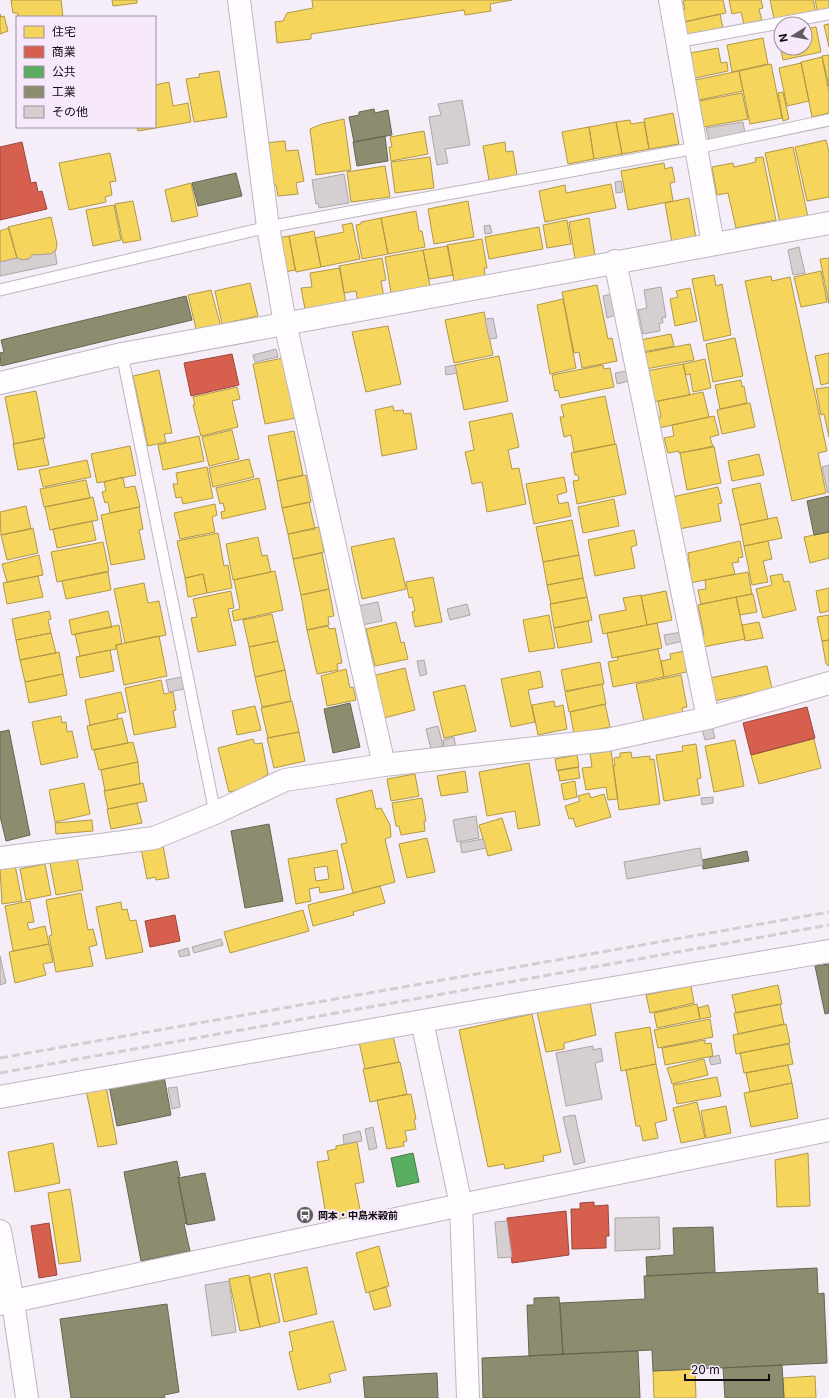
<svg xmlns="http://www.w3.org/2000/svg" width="829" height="1398" font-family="Inter,'Noto Sans JP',sans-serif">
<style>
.homes{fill:#f6d55c;stroke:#b19846;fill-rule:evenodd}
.shops{fill:#d6604d;stroke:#9b463b}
.public{fill:#5aae61;stroke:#447d49}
.industry{fill:#8c8c6e;stroke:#676552}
.building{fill:#d6cfd1;stroke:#ada6a8}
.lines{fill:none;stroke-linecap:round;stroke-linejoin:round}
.lane-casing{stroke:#bcb6be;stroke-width:13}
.street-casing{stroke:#bcb6be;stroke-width:24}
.lane{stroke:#fefcfe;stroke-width:11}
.street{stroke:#fefcfe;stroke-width:22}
.rail{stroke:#d0ced1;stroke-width:3;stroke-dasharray:8 4;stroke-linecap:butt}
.labels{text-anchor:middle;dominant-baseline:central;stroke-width:4;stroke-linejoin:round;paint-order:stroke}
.poi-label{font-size:10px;font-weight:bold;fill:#100b11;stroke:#f7e9fb;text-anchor:start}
</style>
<rect width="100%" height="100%" fill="#f5edf7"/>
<path class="homes" d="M11,0H61L63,17H18V13H13Z
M112,0H137V3L113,6Z
M312,0H512L490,4L491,11L465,15L464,10L311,34V39L277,43L275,22L283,21L287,13L313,8Z
M687,0H723L726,13L684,22L681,10L685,9L683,1Z
M729,0H761L763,8L759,9L763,25L745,29L741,12L732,14Z
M770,0H813L816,14L775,23Z
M815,0H829V12L818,14Z
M0,14L1,17L4,16L8,31L0,34Z
M720,14L724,33L687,41L684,22Z
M829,24V47L824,25Z
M816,27L821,52L783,60L778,35H781V48H805V29Z
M763,38L768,64L732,72L727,45Z
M718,48L721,63L727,62L728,71L695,78L690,53Z
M829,55V87L822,56Z
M822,57L829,92V113L812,117L801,62Z
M801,63L809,101L787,106L779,68Z
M771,64L782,118L750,124L739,71Z
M219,71L227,117L194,122L186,79L200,77L199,74Z
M739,71L743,91L699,100L695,80Z
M169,82L173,106L188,103L191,122L138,131L137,127H155V85Z
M783,92L789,119L783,121L778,93Z
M742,93L748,119L704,127L699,101Z
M673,113L679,144L649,149L644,119Z
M344,119L351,170L316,175L310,129L322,124Z
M630,120L631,124L644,122L649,149L622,154L616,122Z
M616,122L622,154L594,159L589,127Z
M589,127L594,159L568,164L562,132Z
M424,131L428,154L391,161L389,147H392L390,137Z
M826,140L829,152V197L807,201L795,147Z
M285,141L286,151L298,150L304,181L296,183L298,194L278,196L276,185L269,186L264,143Z
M505,142L506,152L513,151L517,175L489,180L483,146Z
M793,147L808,217L780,223L765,153Z
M110,153L116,181L110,182L112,195L105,197L106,202L69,210L59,163Z
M430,157L434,188L395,193L391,162Z
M763,157L776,220L736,228L728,193L717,195L712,167L733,163L734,167L756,162L755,158Z
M664,163L665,169L672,167L675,182L670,183L673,201L628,210L621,171Z
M385,166L390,197L351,202L347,172Z
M191,183L198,216L172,222L165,190Z
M611,184L616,208L545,222L539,191L565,185L566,193Z
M689,198L696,238L672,243L665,203Z
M133,201L141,240L123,243L115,204Z
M468,201L474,237L434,244L428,209Z
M114,205L121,240L93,246L86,210Z
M416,211L419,231H422L425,247L388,254L381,218Z
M51,217L57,244L56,250L51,254L32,255L29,259L22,260L17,258L8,227Z
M381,218L388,254L362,259L356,225L361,224V222Z
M589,218L595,256L575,259L569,222Z
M567,220L571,244L547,248L543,225Z
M352,223L360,259L321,267L315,238L344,232L342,225Z
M539,227L543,249L489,259L485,237Z
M9,228L17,258L0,262V231Z
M314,231L321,267L296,272L289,236Z
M289,236L295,270L280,273L273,239Z
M482,239L487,268H484L486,281L455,286L447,245Z
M448,246L453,275L429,279L423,250Z
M423,250L431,291L392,298L385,257Z
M382,258L386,280L381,281L384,297L358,302L356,291L344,293L339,266Z
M829,258V304L820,259Z
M340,268L346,304L305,309L301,288L312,287L310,273Z
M821,271L827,302L801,307L794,277Z
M714,275L716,286L722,284L731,335L704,341L692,279Z
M771,276L772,281L790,277L827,451L818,453L826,493L792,501L745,281Z
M250,283L258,316L222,324L215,291Z
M597,285L608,339L612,338L617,361L582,368L579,352L574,353L562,292Z
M690,288L697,321L675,326L670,299L678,297L676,291Z
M211,290L221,327L197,333L188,295Z
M563,299L576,368L550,374L537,305Z
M484,312L493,355L454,363L445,320Z
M388,326L401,384L366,392L352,332Z
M671,334L674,346L643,352L640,340Z
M735,338L743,376L713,382L706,344Z
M690,344L694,360L646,369L643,353Z
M829,353V383L821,385L815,356Z
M499,356L508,401L464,410L455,365Z
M283,358L296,418L265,424L253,364Z
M705,359L711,388L693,392L690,374L686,375L683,364Z
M683,364L690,395L653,402L647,371Z
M603,365L604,369L610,368L614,387L560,398L558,390L555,391L552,375Z
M159,370L172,433L164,434L166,442L148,446L133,376Z
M741,380L742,387L744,386L747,403L720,409L715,385Z
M237,387L240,399L232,401L238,427L201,436L193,405H195L193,397Z
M829,387V437L824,414L821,415L816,389Z
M36,391L45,438L14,444L5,397Z
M703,392L709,417L659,428L657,418L661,417L658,401Z
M605,396L615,444L574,452L571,435L564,437L560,417H564L561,405Z
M750,403L755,427L722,434L717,410Z
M393,406L394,411L403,410L404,414L411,413L417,449L382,456L375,410Z
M512,413L519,447L508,450L512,469L519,468L526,504L487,512L482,482L472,484L465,452L474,450L469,422Z
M714,416L719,435L710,437L713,447L679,453V451L668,453L664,438L674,436L672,425Z
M232,430L239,459L209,466L202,437Z
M294,431L303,475L277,481L268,436Z
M199,436L204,461L163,470L158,445Z
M43,438L49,465L18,470L13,444Z
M616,444L626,494L577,504L573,481L579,480L578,475H575L571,453Z
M130,446L136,475L97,483L91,454Z
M714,446L721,483L687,490L680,453Z
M759,454L764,475L732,481L728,461Z
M249,459L254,477L213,487L209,468Z
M87,460L91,477L43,487L39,470Z
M207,467L213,498L183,504L181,497L176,498L173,484H178L176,473Z
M306,475L311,502L282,508L277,481Z
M123,477L125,488L135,486L140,507L110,513L108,502L105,503L102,492L106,491L104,482Z
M564,477L567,492L557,495L559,504L568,502L571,516L534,524L526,484Z
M259,478L266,509L222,519L221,512L225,511L223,503L220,504L216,488Z
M86,480L90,498L44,507L40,489Z
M760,483L768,519L740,525L732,489Z
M718,487L722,503L718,504L721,521L679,529L672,497Z
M93,497L98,520L50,530L45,507Z
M614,499L619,526L583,533L578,507Z
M309,502L315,529L288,534L282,508Z
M215,504L217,515L212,517L215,532L180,539L174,513Z
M26,506L31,529L1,535L0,512Z
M139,507L143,529L139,530L145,559L111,565L101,515Z
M777,517L782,538L744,546L740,525Z
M572,520L579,555L543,562L536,527Z
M92,521L96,540L57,548L53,529Z
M319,527L324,552L293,559L288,534Z
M33,528L38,553L7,560L1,535Z
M634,530L637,545L631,547L635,568L595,576L588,540Z
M829,532V558L810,563L804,537Z
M218,533L224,566L228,565L232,588L207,593L203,574L185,578L177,541Z
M258,537L262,556L267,555L271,572L233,580L226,544Z
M394,538L406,589L362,599L351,547Z
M740,541L743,557L738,558L739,562L732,563L735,574L690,583L687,568H690L688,553Z
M768,541L772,559L763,561L768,582L752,585L744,546Z
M103,542L109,571L57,582L51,552Z
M322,553L329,589L301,595L293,559Z
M39,555L43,575L7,582L2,564Z
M579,555L583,578L547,585L543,562Z
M275,571L283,610L234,621L232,611L240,609L234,580Z
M108,572L111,590L66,599L62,581Z
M748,572L752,594L701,604L698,590L706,589L705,580Z
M203,574L207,593L188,597L185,578Z
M782,574L784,582L789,581L796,610L763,618L756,589L772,585L770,576Z
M38,576L43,597L7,604L3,583Z
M433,577L442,622L415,627L412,612L415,611L412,597L409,598L406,582Z
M583,578L587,597L551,604L547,585Z
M144,583L148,603L159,601L166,635L125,643L114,589Z
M829,588V611L820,613L816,591Z
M329,589L334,616L328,617L329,625L307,630L301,595Z
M231,591L234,608L228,609L236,645L198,652L191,618L197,617L193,599Z
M666,591L672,620L647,625L641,596Z
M753,594L757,612L740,615L736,597Z
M641,595L647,625L603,634L599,615L626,610L623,598Z
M587,597L592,620L554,628L550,604Z
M736,597L745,639L703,647L701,635H704L698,605Z
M49,611L51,619L48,620L51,633L16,640L12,619Z
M108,611L112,627L72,635L69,620Z
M272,614L278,641L249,647L243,620Z
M549,615L555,648L529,652L523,620Z
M829,615V640L822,641L817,617Z
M588,621L592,642L558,648L554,628Z
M396,622L401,643L404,642L408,659L375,666L366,629Z
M759,622L763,638L745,641L742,625Z
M657,623L662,648L612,658L607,633Z
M119,625L122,644L116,645V649L80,656L75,634Z
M328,626L329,629L335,628L342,663L337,664L338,670L317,674L307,630Z
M51,633L56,653L20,660L16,640Z
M159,636L167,676L124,685L116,645Z
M829,640V666L826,664L822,641Z
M278,641L285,670L255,677L249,647Z
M658,649L664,677L613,687L608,662L618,660L617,657Z
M110,650L114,671L80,678L76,657Z
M684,651L691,671L664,677L661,661L671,659L670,654Z
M59,652L63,674L25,682L20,660Z
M600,662L604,684L565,691L561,670Z
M767,666L772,689L714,701L710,678Z
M405,668L415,710L384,718L372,676Z
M346,669L350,688L353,687L356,700L327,706L321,676Z
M285,670L291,701L262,707L255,677Z
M540,671L543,687L528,690L535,722L511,727L501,679Z
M63,674L67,695L29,703L25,682Z
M681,675L687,707L682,708L683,714L644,722L636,684Z
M161,680L164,694L173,692L176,710L173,711L176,727L134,735L125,688Z
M602,684L606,704L569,712L565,692Z
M465,685L476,731L444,738L433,692Z
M121,692L126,712L117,714L118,719L90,725L85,700Z
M292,701L299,732L268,738L261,708Z
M554,701L555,707L563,705L567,729L538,735L532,705Z
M605,704L610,727L574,734L570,712Z
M255,706L261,730L237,735L232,711Z
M61,716L62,723L66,722L67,732L72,731L78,757L41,765L32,722Z
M122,718L128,743L92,750L87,726Z
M299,732L305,761L274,768L267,738Z
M253,739L255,744L262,743L268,774L245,789L229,792L218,748Z
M814,739L821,768L759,784L751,755Z
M735,740L744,786L714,792L705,746Z
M133,742L138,762L99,770L94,750Z
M696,744L701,778L697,779L700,795L664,801L656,755L683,751L682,746Z
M611,751L618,799L608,800L606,787L586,790L582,768L592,767L590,754Z
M631,752L632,758L650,756V760L654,759L660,804L619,810L613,766H615L614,758L620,757V753Z
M577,755L579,767L557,771L555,759Z
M138,762L140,784L105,791L101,770Z
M529,763L540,825L518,829L515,811L487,816L479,772Z
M578,767L580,778L560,781L558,770Z
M465,771L468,792L441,796L437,776Z
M415,774L419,796L391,801L387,779Z
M575,781L577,797L564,800L561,784Z
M84,783L90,814L55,822L49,790Z
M143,783L147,801L108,809L104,791Z
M372,790L376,809L381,808L390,825L391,837L385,839L395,882L353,893L341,844L347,843L336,799Z
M589,793L591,798L604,794L611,817L576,827L573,818L569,819L565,806L580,801L578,796Z
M422,798L426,821H424L425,831L401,835L399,826H396L392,803Z
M137,803L142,823L111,829L107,809Z
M502,818L512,850L488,856L479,825Z
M92,820L93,831L56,834L55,823Z
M427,838L435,872L407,878L399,844Z
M163,845L169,878L156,880L155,877L147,879L141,848Z
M337,850L344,889L320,893L319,887L309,889L311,901L296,904L288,859ZM327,866L329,879L316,881L314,868Z
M49,858H77L83,890L56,895Z
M45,864L51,895L26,900L20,869Z
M15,865L22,901L2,904L0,868Z
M380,886L385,903L353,912L354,915L313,926L308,905Z
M81,893L88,930L93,929L97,945L89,947L93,966L56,972L49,936L52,935L46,900Z
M30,901L34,922L27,923L29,930L45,926L49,944L13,951L5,906Z
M121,902L122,910L127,909L130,921L136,920L143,952L106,959L96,907Z
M303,910L309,931L230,953L224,932Z
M49,944L53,962L43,964L46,975L15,983L9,952Z
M778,985L782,1004L736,1013L732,995Z
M691,986L694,1003L650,1013L646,995Z
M590,1002L596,1035L564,1043V1049L546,1052L537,1012Z
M697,1004L700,1019L657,1028L654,1013Z
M780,1004L784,1024L738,1034L734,1013Z
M708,1005L711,1017L700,1019L698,1008Z
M532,1014L561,1152L543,1156L544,1161L505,1169L504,1164L488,1167L459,1030Z
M710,1019L713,1037L658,1048L654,1030Z
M786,1024L790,1043L736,1054L733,1035Z
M650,1027L656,1064L621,1071L615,1033Z
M393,1036L399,1062L365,1069L359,1042Z
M705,1040V1044L711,1043L713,1056L665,1065L662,1048Z
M789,1044L793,1064L744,1073L740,1053Z
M704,1059L708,1075L672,1084L667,1068Z
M400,1062L407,1094L370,1102L363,1069Z
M656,1064L667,1120L655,1123L658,1138L643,1141L640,1126H636L626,1070Z
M788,1065L792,1083L750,1092L746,1073Z
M717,1077L721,1096L677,1104L673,1085Z
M792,1083L798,1118L751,1127L744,1093Z
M106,1086L117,1144L98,1147L86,1090Z
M411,1094L416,1119L414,1120L416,1129L405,1131L407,1141L403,1142L404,1146L387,1149L377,1100Z
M697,1102L705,1138L681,1143L673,1108Z
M726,1106L731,1133L706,1138L701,1111Z
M357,1142L364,1182L355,1184L361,1214L327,1221L317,1162L329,1160L327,1151L336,1149V1146Z
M53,1143L60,1183L15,1192L8,1152Z
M808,1153L810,1206L777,1207L775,1160Z
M70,1189L81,1261L59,1264L48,1193Z
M379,1246L389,1286L366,1293L356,1253Z
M307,1267L317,1314L284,1322L274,1274Z
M270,1273L280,1322L260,1327L249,1278Z
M249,1275L260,1327L240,1331L229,1279Z
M386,1287L391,1306L374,1310L369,1292Z
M333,1321L346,1370L329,1374L331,1382L298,1390L289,1352L293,1351L289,1332Z
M695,1369L696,1398H654L653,1371Z
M815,1376L816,1398H784L783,1378Z"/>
<path class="shops" d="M22,142L31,183L36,182L38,192L42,191L47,209L0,220V147Z
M232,354L239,385L191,396L184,363Z
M807,707L815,738L751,755L743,723Z
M175,915L180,941L150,947L145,921Z
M594,1202V1206L608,1205L609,1236H606V1248L572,1249L571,1209H580V1203Z
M566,1211L569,1255L512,1263L507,1218Z
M49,1223L57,1275L39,1278L31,1226Z"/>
<path class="public" d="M413,1153L419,1182L397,1187L391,1158Z"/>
<path class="industry" d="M374,109L375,113L388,110L392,135L354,142L349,117L359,115V112Z
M385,136L388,161L357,166L353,142Z
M236,173L242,196L198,206L192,183Z
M186,296L192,320L1,366L0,353L4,352L1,340Z
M829,496V532L814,535L807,501Z
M350,703L360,747L333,753L324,709Z
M9,730L30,835L6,841L0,816V732Z
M269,824L283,901L245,908L231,831Z
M747,851L749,861L703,869L702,860Z
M829,964V1013L825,1014L815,966Z
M164,1076L171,1115L117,1126L109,1086Z
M177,1161L180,1176L178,1177L187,1223L184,1224L190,1251L141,1261L124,1172Z
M205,1173L215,1220L187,1225L178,1178Z
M713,1227L715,1272L647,1276L646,1257L674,1255L673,1228Z
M817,1268L818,1294L824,1293L827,1363L653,1371L652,1350L563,1354L560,1303L645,1299L644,1276Z
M559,1297L563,1354L529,1356L527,1305H534V1298Z
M167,1304L179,1392L164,1395L165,1398H71L60,1319Z
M638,1351L640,1398H483L482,1358Z
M782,1365L784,1398H725L723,1368Z
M437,1373L438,1398H365L363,1377Z"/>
<path class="building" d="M462,100L470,145L445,149L448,163L437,165L429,117L441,115L438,104Z
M743,122L745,133L709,140L706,128Z
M344,174L349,203L319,208L318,203L316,204L312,180Z
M621,181L623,192L616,193L615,182Z
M490,225L492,233L485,234L484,226Z
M799,247L805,273L793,275L788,250Z
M55,251L57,264L0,276V262L17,258L22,260L29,259L32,255L51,254Z
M661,287L666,317L662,318L663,323H659L660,331L643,334L638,310L647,308L644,290Z
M612,294L616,315L607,318L603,296Z
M493,318L497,338L489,339L485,319Z
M276,349L278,357L255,362L253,355Z
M455,365L457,373L446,375L445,367Z
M627,371L629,381L617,384L615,373Z
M829,465V493H828L822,467Z
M378,602L382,621L362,625L358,606Z
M467,604L470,615L450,620L447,609Z
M682,632L683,641L666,645L664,635Z
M424,660L427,674L420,676L417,661Z
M182,677L184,689L169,692L166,680Z
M438,726L443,746L431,749L426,729Z
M712,726L715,738L705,740L702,729Z
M454,737L456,748L445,751L443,740Z
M713,797V803L702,805L701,798Z
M476,816L479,838L457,842L453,820Z
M483,839L486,848L462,853L460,843Z
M700,848L703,865L627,879L624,862Z
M221,939L223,945L194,953L192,947Z
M188,948L190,955L180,957L178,951Z
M0,956L6,983L0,985Z
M593,1046V1050L601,1048L603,1061L595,1063L602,1099L566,1106L556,1053Z
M719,1055L721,1063L711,1065L709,1058Z
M177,1087L180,1107L172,1109L168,1088Z
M575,1115L585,1162L574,1165L563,1117Z
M373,1127L377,1148L369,1150L365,1129Z
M360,1131L362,1141L344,1144L343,1135Z
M659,1217L660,1249L615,1251V1218Z
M507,1221L512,1257L498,1258L495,1222Z
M229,1281L236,1332L212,1336L205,1285Z"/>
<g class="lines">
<g class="lane-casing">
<path id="lane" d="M677,42L829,14
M0,290L268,227L696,148L829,120
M122,354L215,813"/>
</g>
<g class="street-casing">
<path id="street" d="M239,0L268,227L285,323L384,765
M670,0L713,244
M615,261L708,718
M0,383L122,354L829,223
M0,858L154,838L215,813L285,780L384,765L607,740L708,718L829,683
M422,1021L461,1205L468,1398
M0,1097L422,1021L829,951
M0,1231L13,1302L27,1398
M0,1304L461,1205L829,1130"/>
</g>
<use href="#lane" class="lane"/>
<use href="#street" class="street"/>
<path class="rail" d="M0,1058L829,912
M0,1073L829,925"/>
</g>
<defs>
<g id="bus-disc" transform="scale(0.9)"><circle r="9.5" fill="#605a62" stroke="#f7e9fb"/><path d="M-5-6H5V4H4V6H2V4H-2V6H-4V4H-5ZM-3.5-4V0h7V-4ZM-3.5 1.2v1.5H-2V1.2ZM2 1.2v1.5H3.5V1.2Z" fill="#fff"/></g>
</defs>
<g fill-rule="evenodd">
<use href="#bus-disc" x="305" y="1215"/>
</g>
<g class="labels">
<g class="poi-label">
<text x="318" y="1215">岡本・中島米穀前</text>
</g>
</g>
<rect x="16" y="16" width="140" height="112" fill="#f7e9fb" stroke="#9b909d"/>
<rect x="24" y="26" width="20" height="12" fill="#f6d55c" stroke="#9b909d"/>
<text x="52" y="36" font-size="12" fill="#100b11">住宅</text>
<rect x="24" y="46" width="20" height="12" fill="#d6604d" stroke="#9b909d"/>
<text x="52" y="56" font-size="12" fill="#100b11">商業</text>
<rect x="24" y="66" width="20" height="12" fill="#5aae61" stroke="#9b909d"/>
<text x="52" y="76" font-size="12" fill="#100b11">公共</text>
<rect x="24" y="86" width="20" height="12" fill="#8c8c6e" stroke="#9b909d"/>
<text x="52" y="96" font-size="12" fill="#100b11">工業</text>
<rect x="24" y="106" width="20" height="12" fill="#d6cfd1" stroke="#9b909d"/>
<text x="52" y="116" font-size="12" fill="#100b11">その他</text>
<g transform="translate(793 36) rotate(259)"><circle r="19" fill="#f7e9fb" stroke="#9b909d"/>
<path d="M0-3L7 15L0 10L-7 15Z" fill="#605a62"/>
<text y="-6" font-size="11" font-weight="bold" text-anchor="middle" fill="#100b11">N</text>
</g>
<path d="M685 1374v6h84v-6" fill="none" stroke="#100b11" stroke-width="2"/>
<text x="691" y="1374" font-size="12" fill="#100b11" stroke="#f7e9fb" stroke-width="3" paint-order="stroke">20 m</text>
</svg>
